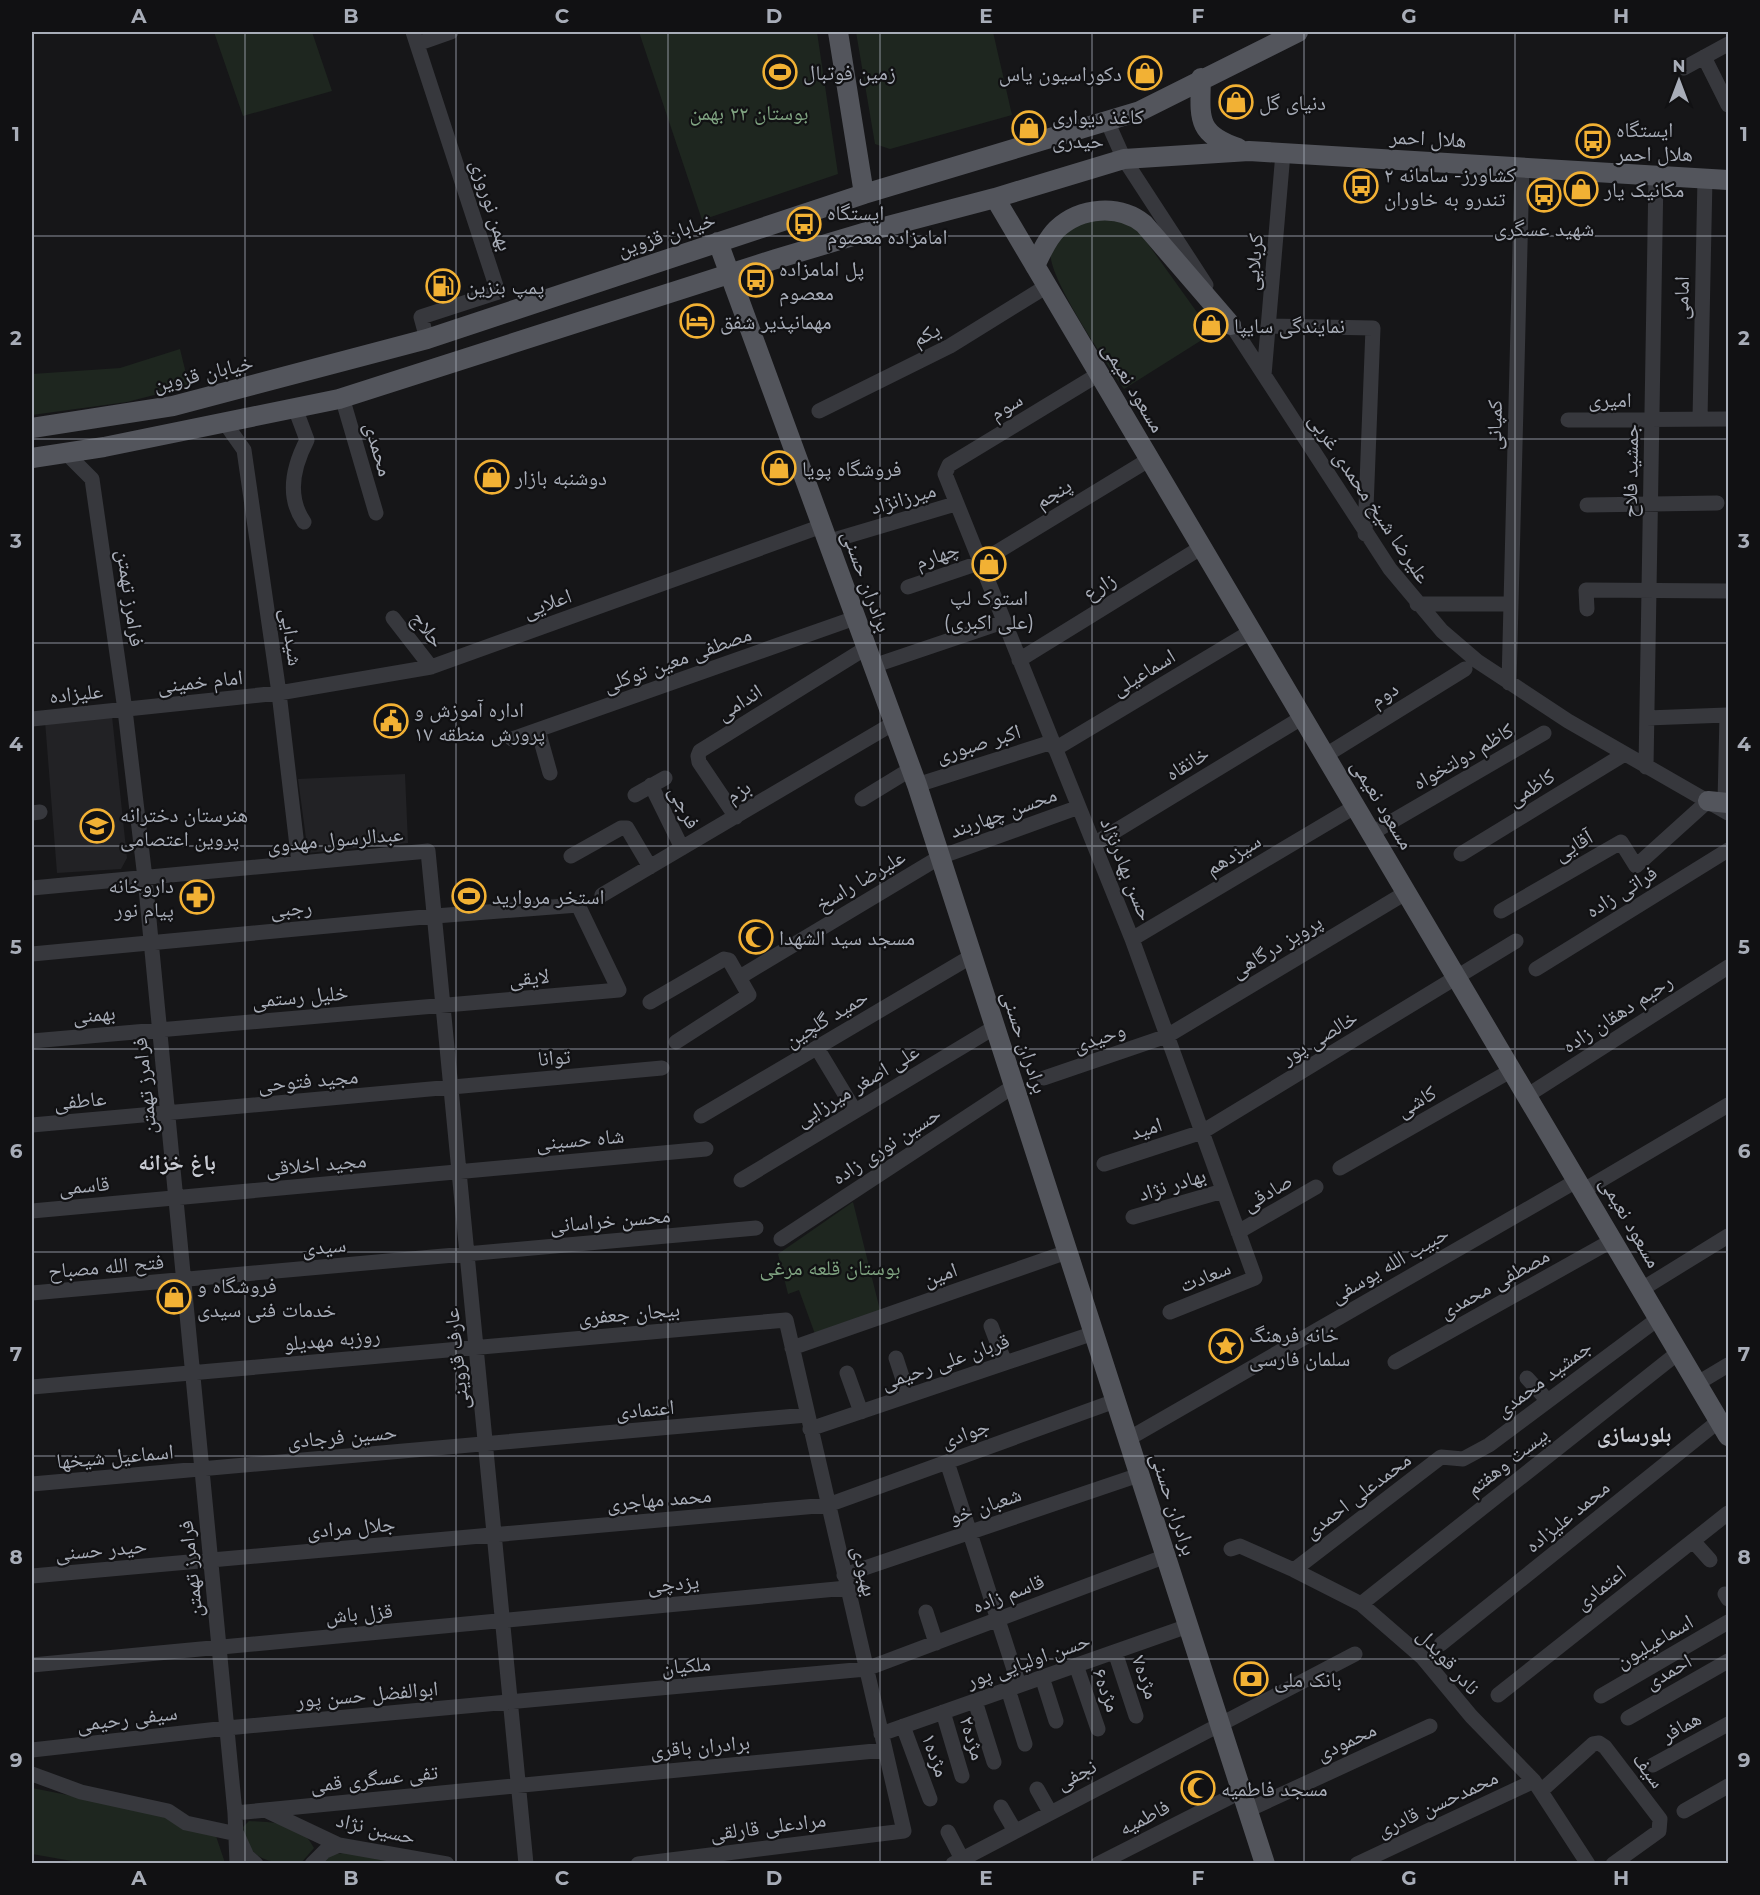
<svg xmlns="http://www.w3.org/2000/svg" width="1760" height="1895" font-family="Montserrat,'Noto Naskh Arabic',sans-serif">
<style>
.built{fill:#222225}
.green{fill:#1e261f}
.lines{fill:none;stroke-linecap:round;stroke-linejoin:round}
.minor{stroke:#37383d;stroke-width:15}
.major{stroke:#53555c;stroke-width:20}
.grid{fill:none;stroke:#a8adb8;stroke-width:1.5;stroke-opacity:0.55}
.labels{text-anchor:middle;dominant-baseline:central;stroke-width:4.5;stroke-linejoin:round;paint-order:stroke}
.poi-label{font-size:21px;fill:#a8adb8;stroke:#111113;text-anchor:start}
.park-label{font-size:21px;fill:#7fa381;stroke:#111113}
.street-label{font-size:21px;fill:#a8adb8;stroke:#111113}
.neighbourhood-label{font-size:22px;font-weight:bold;fill:#c9ccd4;stroke:#111113}
.neatline{fill:none;stroke:#a8adb8;stroke-width:2}
.grid-label{font-size:20px;text-anchor:middle;font-weight:bold;fill:#a8adb8}
</style>
<rect width="100%" height="100%" fill="#161618"/>
<path class="built" d="M112,716L127,858L121,869L57,873L45,721Z
M405,774L408,843L308,853L298,779Z"/>
<path class="green" d="M214,32H312L332,91L243,116Z
M639,32H817L838,174L702,220Z
M856,32H993L1012,115L890,149L875,144Z
M1093,217L1133,223L1199,315L1224,326L1124,389C1109,366 1044,273 1051,250C1056,231 1077,225 1093,217Z
M180,349L189,386L127,402L32,415V374L120,368Z
M853,1202L880,1310L815,1334L799,1290L788,1294L778,1254Z
M32,1788L154,1812L216,1836L225,1863H83L32,1854Z
M249,1821C273,1822 302,1823 314,1848L301,1863C272,1863 248,1863 243,1827Z
M348,1852L391,1858L390,1863L318,1864L332,1855Z"/>
<g class="lines">
<path class="minor" d="M413,32L498,292L421,317L427,339
M417,44L451,32
M1704,57L1728,105
M1684,68L1728,44
M1107,121L1124,159L1206,285
M1225,315L1390,569L1442,631L1477,661L1568,721L1728,813
M1268,326L1373,328L1365,534
M1099,374L949,465L945,474L1132,939L1255,1278L1170,1312
M1264,375L1283,153
M342,397L376,513
M295,408L307,440C294,465 286,496 304,522
M819,411L950,346L1047,286
M1700,419L1705,178
M1568,420L1728,419
M225,423L244,450L279,693L299,863
M66,453L92,479L125,710L145,878L235,1813L237,1864
M1587,505L1717,503
M827,542L955,504
M908,587L979,563L1150,459
M1417,604H1511
M1587,609L1586,590L1728,591
M393,618L431,667
M1019,660L1202,547
M873,666L1003,622
M1509,683L1522,167
M1647,718L1727,715L1725,802
M32,719L279,693L431,667L822,526
M538,730L550,773
M512,739L855,618
M1055,749L1252,631
M1326,755L1465,669
M1646,767L1656,175
M651,785L682,848
M917,785L1052,742
M635,795L665,778
M862,799L911,769
M32,813L40,812
M736,817L699,762L698,756L700,751L866,648
M1372,833L1544,733
M1094,844L1303,717
M1461,854L1623,755
M571,856L621,828H627L650,867
M32,888L428,851L526,1864
M602,895L894,723
M1501,911L1621,842L1636,866L1708,801
M1132,939L1356,806
M32,954L435,916L578,905L619,990L32,1041
M1536,969L1728,850
M740,977L940,857L1079,807
M650,1002L724,959L729,960L749,995L676,1042
M817,1048L855,1111
M1044,1078L1167,1036L1407,892
M1528,1095L1728,967
M701,1116L972,956
M32,1125L662,1068
M1104,1164L1202,1132L1516,941
M1340,1168L1512,1070
M741,1180L995,1027
M1584,1190L1728,1105
M32,1211L706,1149
M1133,1217L1223,1191
M1238,1232L1316,1187
M781,1239L1014,1086
M1642,1289L1728,1236
M32,1293L756,1228
M991,1326L1005,1363
M792,1348L1067,1252
M896,1358L908,1395
M1395,1362L1613,1240
M847,1373L861,1412
M1527,1378L1548,1401
M1698,1383L1728,1365
M32,1387L786,1320L904,1831L638,1864
M810,1429L1094,1333
M1128,1439L1578,1180
M947,1462L1019,1685
M32,1484L807,1415
M1693,1541L1710,1560
M1231,1549L1240,1546L1294,1570L1361,1604L1422,1657L1471,1716L1534,1781L1588,1864
M1294,1570L1441,1457L1463,1459L1489,1445L1659,1318
M844,1575L1139,1475
M32,1576L828,1505L1115,1401
M1725,1594L1728,1599
M1361,1604L1679,1352
M926,1612L936,1643
M1441,1644L1720,1420
M1115,1652L1136,1716
M32,1665L847,1588
M1076,1665L1098,1729
M1042,1677L1056,1721
M1008,1689L1025,1744
M1498,1695L1728,1513
M1601,1696L1728,1622
M975,1701L994,1762
M943,1712L962,1776
M1628,1718L1728,1661
M903,1726L930,1799
M881,1734L1188,1626
M32,1750L227,1728L866,1669L1166,1556
M1653,1765L1728,1724
M32,1774L81,1792L168,1811L186,1823L237,1834L247,1856L256,1864
M1037,1789L1050,1812
M1541,1791L1593,1744L1599,1743L1605,1747L1660,1819L1659,1831L1613,1864
M1001,1807L1015,1831
M265,1810L339,1845L447,1864
M1248,1810L1430,1726
M1684,1811L1728,1786
M235,1813L885,1750
M948,1832L962,1859
M312,1864L325,1851L339,1845
M953,1864L1355,1654
M1098,1864L1242,1791
M1357,1864L1534,1781"/>
<path class="major" d="M838,32L864,194
M1201,78C1200,118 1196,134 1238,148
M995,198L1728,1436
M718,242L917,785L1265,1864
M1035,266C1041,253 1047,239 1057,229C1081,207 1119,204 1144,224L1231,325
M32,428L173,406L427,339L864,194L1140,111L1298,32
M32,458L104,447L339,399L776,259L873,230L995,198L1124,159L1249,151L1728,180
M1708,801L1728,803"/>
</g>
<path class="grid" d="M245,32V1864M456,32V1864M668,32V1864M880,32V1864M1092,32V1864M1304,32V1864M1515,32V1864M32,236H1728M32,439H1728M32,643H1728M32,846H1728M32,1049H1728M32,1252H1728M32,1456H1728M32,1659H1728"/>
<defs>
<g id="stadium-ring" transform="scale(1.725)"><circle r="9.5" fill="#111113" stroke="#f2b134" stroke-width="1.5"/><path d="M0-5a6.5 5 0 1 0 0 10a6.5 5 0 1 0 0-10ZM-3.5-1.8h7v3.6h-7Z" fill="#f2b134"/></g>
<g id="shop-ring" transform="scale(1.725)"><circle r="9.5" fill="#111113" stroke="#f2b134" stroke-width="1.5"/><path d="M-5-2.5h2.3a2.7 3.5 0 0 1 5.4 0H5L5.5 6h-11ZM-1.5-2.5h3a1.5 2.3 0 0 0-3 0Z" fill="#f2b134"/></g>
<g id="bus-ring" transform="scale(1.725)"><circle r="9.5" fill="#111113" stroke="#f2b134" stroke-width="1.5"/><path d="M-5-6H5V4H4V6H2V4H-2V6H-4V4H-5ZM-3.5-4V0h7V-4ZM-3.5 1.2v1.5H-2V1.2ZM2 1.2v1.5H3.5V1.2Z" fill="#f2b134"/></g>
<g id="fuel-ring" transform="scale(1.725)"><circle r="9.5" fill="#111113" stroke="#f2b134" stroke-width="1.5"/><path d="M-5.5-6h7V0h2V4h1.3V-2.5L3-4.5l.8-.8L6-3V5H2.5V1h-1V6h-7ZM-4.2-4.7v3.2H.2V-4.7Z" fill="#f2b134"/></g>
<g id="hotel-ring" transform="scale(1.725)"><circle r="9.5" fill="#111113" stroke="#f2b134" stroke-width="1.5"/><path d="M-6-4.5h1.5V1H6V5H4.5V3h-9V5H-6ZM-4 0a1.8 1.8 0 1 1 3.6 0ZM.5 0V-2.5h3Q6-2.5 6 0Z" fill="#f2b134"/></g>
<g id="civic-ring" transform="scale(1.725)"><circle r="9.5" fill="#111113" stroke="#f2b134" stroke-width="1.5"/><path d="M-.6-6.5H3V-4.5H.6V-3L4-1V1h2V6H-6V1h2V-1L-.6-3ZM-1.2 2.5V6h2.4V2.5Z" fill="#f2b134"/></g>
<g id="school-ring" transform="scale(1.725)"><circle r="9.5" fill="#111113" stroke="#f2b134" stroke-width="1.5"/><path d="M0-5L7-2L0 1L-7-2ZM-4 1L0 2.5L4 1V4Q0 6-4 4Z" fill="#f2b134"/></g>
<g id="pharmacy-ring" transform="scale(1.725)"><circle r="9.5" fill="#111113" stroke="#f2b134" stroke-width="1.5"/><path d="M-2-6h4v4h4v4h-4v4h-4v-4h-4v-4h4Z" fill="#f2b134"/></g>
<g id="mosque-ring" transform="scale(1.725)"><circle r="9.5" fill="#111113" stroke="#f2b134" stroke-width="1.5"/><path d="M3.5-4.9A6 6 0 1 0 3.5 4.9A5 5 0 1 1 3.5-4.9Z" fill="#f2b134"/></g>
<g id="sight-ring" transform="scale(1.725)"><circle r="9.5" fill="#111113" stroke="#f2b134" stroke-width="1.5"/><path d="M0-6L1.8-2.2L6-1.7L2.9 1.2L3.7 5.4L0 3.3L-3.7 5.4L-2.9 1.2L-6-1.7L-1.8-2.2Z" fill="#f2b134"/></g>
<g id="bank-ring" transform="scale(1.725)"><circle r="9.5" fill="#111113" stroke="#f2b134" stroke-width="1.5"/><path d="M-6-4H6V4H-6ZM0-2.3a2.3 2.3 0 1 0 0 4.6a2.3 2.3 0 1 0 0-4.6Z" fill="#f2b134"/></g>
</defs>
<g fill-rule="evenodd">
<use href="#stadium-ring" x="780" y="72"/>
<use href="#shop-ring" x="1145" y="73"/>
<use href="#shop-ring" x="1236" y="102"/>
<use href="#shop-ring" x="1029" y="128"/>
<use href="#bus-ring" x="1593" y="141"/>
<use href="#bus-ring" x="1361" y="186"/>
<use href="#shop-ring" x="1581" y="189"/>
<use href="#bus-ring" x="1544" y="195"/>
<use href="#bus-ring" x="804" y="224"/>
<use href="#bus-ring" x="756" y="280"/>
<use href="#fuel-ring" x="443" y="286"/>
<use href="#hotel-ring" x="697" y="321"/>
<use href="#shop-ring" x="1211" y="325"/>
<use href="#shop-ring" x="779" y="468"/>
<use href="#shop-ring" x="492" y="477"/>
<use href="#shop-ring" x="989" y="564"/>
<use href="#civic-ring" x="391" y="721"/>
<use href="#school-ring" x="97" y="826"/>
<use href="#stadium-ring" x="469" y="896"/>
<use href="#pharmacy-ring" x="197" y="897"/>
<use href="#mosque-ring" x="756" y="937"/>
<use href="#shop-ring" x="174" y="1297"/>
<use href="#sight-ring" x="1226" y="1346"/>
<use href="#bank-ring" x="1251" y="1679"/>
<use href="#mosque-ring" x="1198" y="1788"/>
</g>
<g class="labels">
<g class="poi-label">
<text x="803" y="72">زمین فوتبال</text>
<text x="1122" y="73" text-anchor="end">دکوراسیون یاس</text>
<text x="1259" y="102">دنیای گل</text>
<text x="1052" y="116">کاغذ دیواری<tspan x="1052" dy="24">حیدری</tspan></text>
<text x="1616" y="129">ایستگاه<tspan x="1616" dy="24">هلال احمر</tspan></text>
<text x="1384" y="174">کشاورز- سامانه ۲<tspan x="1384" dy="24">تندرو به خاوران</tspan></text>
<text x="1604" y="189">مکانیک یار</text>
<text x="827" y="212">ایستگاه<tspan x="827" dy="24">امامزاده معصوم</tspan></text>
<text x="1544" y="228" text-anchor="middle">شهید عسگری</text>
<text x="779" y="268">پل امامزاده<tspan x="779" dy="24">معصوم</tspan></text>
<text x="466" y="286">پمپ بنزین</text>
<text x="720" y="321">مهمانپذیر شفق</text>
<text x="1234" y="325">نمایندگی سایپا</text>
<text x="802" y="468">فروشگاه پویا</text>
<text x="515" y="477">دوشنبه بازار</text>
<text x="989" y="597" text-anchor="middle">استوک لپ<tspan x="989" dy="24">(علی اکبری)</tspan></text>
<text x="414" y="709">اداره آموزش و<tspan x="414" dy="24">پرورش منطقه ۱۷</tspan></text>
<text x="120" y="814">هنرستان دخترانه<tspan x="120" dy="24">پروین اعتصامی</tspan></text>
<text x="174" y="885" text-anchor="end">داروخانه<tspan x="174" dy="24">پیام نور</tspan></text>
<text x="492" y="896">استخر مروارید</text>
<text x="779" y="937">مسجد سید الشهدا</text>
<text x="197" y="1285">فروشگاه و<tspan x="197" dy="24">خدمات فنی سیدی</tspan></text>
<text x="1249" y="1334">خانه فرهنگ<tspan x="1249" dy="24">سلمان فارسی</tspan></text>
<text x="1274" y="1679">بانک ملی</text>
<text x="1221" y="1788">مسجد فاطمیه</text>
</g>
<g class="park-label">
<text x="749" y="112">بوستان ۲۲ بهمن</text>
<text x="830" y="1267">بوستان قلعه مرغی</text>
</g>
<g class="street-label">
<text transform="translate(1428 138) rotate(3)">هلال احمر</text>
<text transform="translate(492 205) rotate(72)">بهمن نوروزی</text>
<text transform="translate(666 234) rotate(-18)">خیابان قزوین</text>
<text transform="translate(1253 262) rotate(-85)">کربلایی</text>
<text transform="translate(1681 298) rotate(-89)">امامی</text>
<text transform="translate(926 334) rotate(-27)">یکم</text>
<text transform="translate(203 373) rotate(-13)">خیابان قزوین</text>
<text transform="translate(1134 387) rotate(59)">مسعود نعیمی</text>
<text x="1610" y="399">امیری</text>
<text transform="translate(1006 406) rotate(-31)">سوم</text>
<text transform="translate(1494 425) rotate(-89)">کمپانی</text>
<text transform="translate(379 449) rotate(74)">محمدی</text>
<text transform="translate(1630 471) rotate(-89)">جمشید فلاح</text>
<text transform="translate(1053 493) rotate(-31)">پنجم</text>
<text transform="translate(903 498) rotate(-16)">ميرزانژاد</text>
<text transform="translate(1370 498) rotate(56)">علیرضا شیخ محمدی غربی</text>
<text transform="translate(937 555) rotate(-19)">چهارم</text>
<text transform="translate(867 581) rotate(70)">برادران حسنی</text>
<text transform="translate(1099 586) rotate(-32)">زارع</text>
<text transform="translate(131 598) rotate(82)">فرامرز تهمتن</text>
<text transform="translate(547 603) rotate(-20)">اعلایی</text>
<text transform="translate(428 629) rotate(52)">حلاج</text>
<text transform="translate(292 637) rotate(82)">شیدایی</text>
<text transform="translate(677 659) rotate(-20)">مصطفی معین توکلی</text>
<text transform="translate(1143 672) rotate(-31)">اسماعیلی</text>
<text transform="translate(200 681) rotate(-6)">امام خمینی</text>
<text transform="translate(76 693) rotate(-6)">علیزاده</text>
<text transform="translate(1384 694) rotate(-32)">دوم</text>
<text transform="translate(739 702) rotate(-32)">اندامی</text>
<text transform="translate(978 743) rotate(-17)">اکبر صبوری</text>
<text transform="translate(1463 756) rotate(-30)">کاظم دولتخواه</text>
<text transform="translate(1187 763) rotate(-31)">خانقاه</text>
<text transform="translate(1531 787) rotate(-32)">کاظمی</text>
<text transform="translate(738 791) rotate(-31)">بزم</text>
<text transform="translate(1383 804) rotate(59)">مسعود نعیمی</text>
<text transform="translate(685 807) rotate(64)">فرجی</text>
<text transform="translate(1003 812) rotate(-20)">محسن چهاربند</text>
<text transform="translate(335 839) rotate(-5)">عبدالرسول مهدوی</text>
<text transform="translate(1573 845) rotate(-30)">آقایی</text>
<text transform="translate(1233 854) rotate(-31)">سیزدهم</text>
<text transform="translate(1127 869) rotate(68)">حسن بهادرنژاد</text>
<text transform="translate(860 880) rotate(-31)">علیرضا راسخ</text>
<text transform="translate(1621 891) rotate(-32)">فراتی زاده</text>
<text transform="translate(291 908) rotate(-5)">رجبی</text>
<text transform="translate(1276 946) rotate(-31)">پرویز درگاهی</text>
<text transform="translate(529 977) rotate(-5)">لایقی</text>
<text transform="translate(300 996) rotate(-5)">خلیل رستمی</text>
<text transform="translate(1617 1013) rotate(-33)">رحیم دهقان زاده</text>
<text transform="translate(94 1014) rotate(-5)">بهمنی</text>
<text transform="translate(826 1018) rotate(-31)">حمید گلچین</text>
<text transform="translate(1099 1037) rotate(-19)">وحیدی</text>
<text transform="translate(1319 1037) rotate(-31)">خالصی پور</text>
<text transform="translate(1025 1042) rotate(72)">برادران حسنی</text>
<text transform="translate(554 1057) rotate(-5)">توانا</text>
<text transform="translate(308 1080) rotate(-5)">مجید فتوحی</text>
<text transform="translate(857 1085) rotate(-31)">علی اصغر میرزایی</text>
<text transform="translate(144 1086) rotate(-96)">فرامرز تهمتن</text>
<text transform="translate(80 1100) rotate(-5)">عاطفی</text>
<text transform="translate(1416 1101) rotate(-30)">کاشی</text>
<text transform="translate(1146 1128) rotate(-18)">امید</text>
<text transform="translate(580 1139) rotate(-5)">شاه حسینی</text>
<text transform="translate(886 1145) rotate(-33)">حسین نوری زاده</text>
<text transform="translate(316 1164) rotate(-5)">مجید اخلاقی</text>
<text transform="translate(1172 1184) rotate(-17)">بهادر نژاد</text>
<text transform="translate(84 1185) rotate(-5)">قاسمی</text>
<text transform="translate(1267 1192) rotate(-30)">صادقی</text>
<text transform="translate(610 1220) rotate(-5)">محسن خراسانی</text>
<text transform="translate(1631 1222) rotate(60)">مسعود نعیمی</text>
<text transform="translate(324 1246) rotate(-5)">سیدی</text>
<text transform="translate(1389 1264) rotate(-30)">حبیب الله یوسفی</text>
<text transform="translate(106 1266) rotate(-5)">فتح الله مصباح</text>
<text transform="translate(940 1274) rotate(-19)">امین</text>
<text transform="translate(1205 1276) rotate(-22)">سعادت</text>
<text transform="translate(1494 1283) rotate(-29)">مصطفی محمدی</text>
<text transform="translate(629 1313) rotate(-5)">بیجان جعفری</text>
<text transform="translate(332 1339) rotate(-5)">روزبه مهدیلو</text>
<text transform="translate(456 1359) rotate(-96)">عارف قزوینی</text>
<text transform="translate(945 1361) rotate(-19)">قربان علی رحیمی</text>
<text transform="translate(1543 1378) rotate(-37)">جمشید محمدی</text>
<text transform="translate(645 1409) rotate(-5)">اعتمادی</text>
<text transform="translate(965 1433) rotate(-20)">جوادی</text>
<text transform="translate(342 1436) rotate(-5)">حسین فرجادی</text>
<text transform="translate(115 1456) rotate(-5)">اسماعیل شیخها</text>
<text transform="translate(1507 1461) rotate(-38)">بیست وهفتم</text>
<text transform="translate(1357 1495) rotate(-37)">محمدعلی احمدی</text>
<text transform="translate(659 1499) rotate(-5)">محمد مهاجری</text>
<text transform="translate(1174 1504) rotate(72)">برادران حسنی</text>
<text transform="translate(985 1505) rotate(-19)">شعبان خو</text>
<text transform="translate(1567 1516) rotate(-39)">محمد علیزاده</text>
<text transform="translate(351 1527) rotate(-5)">جلال مرادی</text>
<text transform="translate(101 1549) rotate(-5)">حیدر حسنی</text>
<text transform="translate(190 1569) rotate(-96)">فرامرز تهمتن</text>
<text transform="translate(865 1571) rotate(77)">بهبودی</text>
<text transform="translate(673 1583) rotate(-5)">یزدچی</text>
<text transform="translate(1600 1587) rotate(-38)">اعتمادی</text>
<text transform="translate(1008 1593) rotate(-21)">قاسم زاده</text>
<text transform="translate(359 1613) rotate(-5)">قزل باش</text>
<text transform="translate(1654 1641) rotate(-30)">اسماعیلیون</text>
<text transform="translate(1028 1660) rotate(-19)">حسن اولیایی پور</text>
<text transform="translate(1449 1661) rotate(48)">نادر قویدل</text>
<text transform="translate(686 1665) rotate(-5)">ملکیان</text>
<text transform="translate(1668 1671) rotate(-29)">احمدی</text>
<text transform="translate(1146 1677) rotate(71)">مژده۷</text>
<text transform="translate(1107 1690) rotate(70)">مژده۶</text>
<text transform="translate(367 1694) rotate(-5)">ابوالفضل حسن پور</text>
<text transform="translate(127 1718) rotate(-7)">سیفی رحیمی</text>
<text transform="translate(1681 1726) rotate(-28)">همافر</text>
<text transform="translate(973 1738) rotate(73)">مژده۲</text>
<text transform="translate(1346 1741) rotate(-25)">محمودی</text>
<text transform="translate(700 1746) rotate(-5)">برادران باقری</text>
<text transform="translate(936 1755) rotate(70)">مژده۱</text>
<text transform="translate(1649 1770) rotate(53)">سیف</text>
<text transform="translate(1076 1774) rotate(-28)">نجفی</text>
<text transform="translate(374 1778) rotate(-6)">تفی عسگری قمی</text>
<text transform="translate(1437 1803) rotate(-25)">محمدحسن قادری</text>
<text transform="translate(1144 1817) rotate(-27)">فاطمیه</text>
<text transform="translate(768 1826) rotate(-7)">مرادعلی قارلقی</text>
<text transform="translate(376 1828) rotate(13)">حسین نژاد</text>
</g>
<g class="neighbourhood-label">
<text x="177" y="1162">باغ خزانه</text>
<text x="1634" y="1434">بلورسازی</text>
</g>
</g>
<rect width="1760" height="1895" fill="none" stroke="#111113" stroke-width="66"/>
<g transform="translate(1679 81)" stroke="#111113" stroke-width="4.5" paint-order="stroke">
<path d="M0-4.5L10 22L0 15L-10 22Z" fill="#a8adb8"/>
<text y="-9" font-size="16" font-weight="bold" text-anchor="middle" fill="#a8adb8">N</text>
</g>
<rect x="33" y="33" width="1694" height="1829" class="neatline"/>
<g class="grid-label">
<text x="139" y="23">A</text>
<text x="351" y="23">B</text>
<text x="562" y="23">C</text>
<text x="774" y="23">D</text>
<text x="986" y="23">E</text>
<text x="1198" y="23">F</text>
<text x="1409" y="23">G</text>
<text x="1621" y="23">H</text>
<text x="16" y="141">1</text>
<text x="1744" y="141">1</text>
<text x="16" y="345">2</text>
<text x="1744" y="345">2</text>
<text x="16" y="548">3</text>
<text x="1744" y="548">3</text>
<text x="16" y="751">4</text>
<text x="1744" y="751">4</text>
<text x="16" y="954">5</text>
<text x="1744" y="954">5</text>
<text x="16" y="1158">6</text>
<text x="1744" y="1158">6</text>
<text x="16" y="1361">7</text>
<text x="1744" y="1361">7</text>
<text x="16" y="1564">8</text>
<text x="1744" y="1564">8</text>
<text x="16" y="1767">9</text>
<text x="1744" y="1767">9</text>
<text x="139" y="1885">A</text>
<text x="351" y="1885">B</text>
<text x="562" y="1885">C</text>
<text x="774" y="1885">D</text>
<text x="986" y="1885">E</text>
<text x="1198" y="1885">F</text>
<text x="1409" y="1885">G</text>
<text x="1621" y="1885">H</text>
</g>
</svg>
